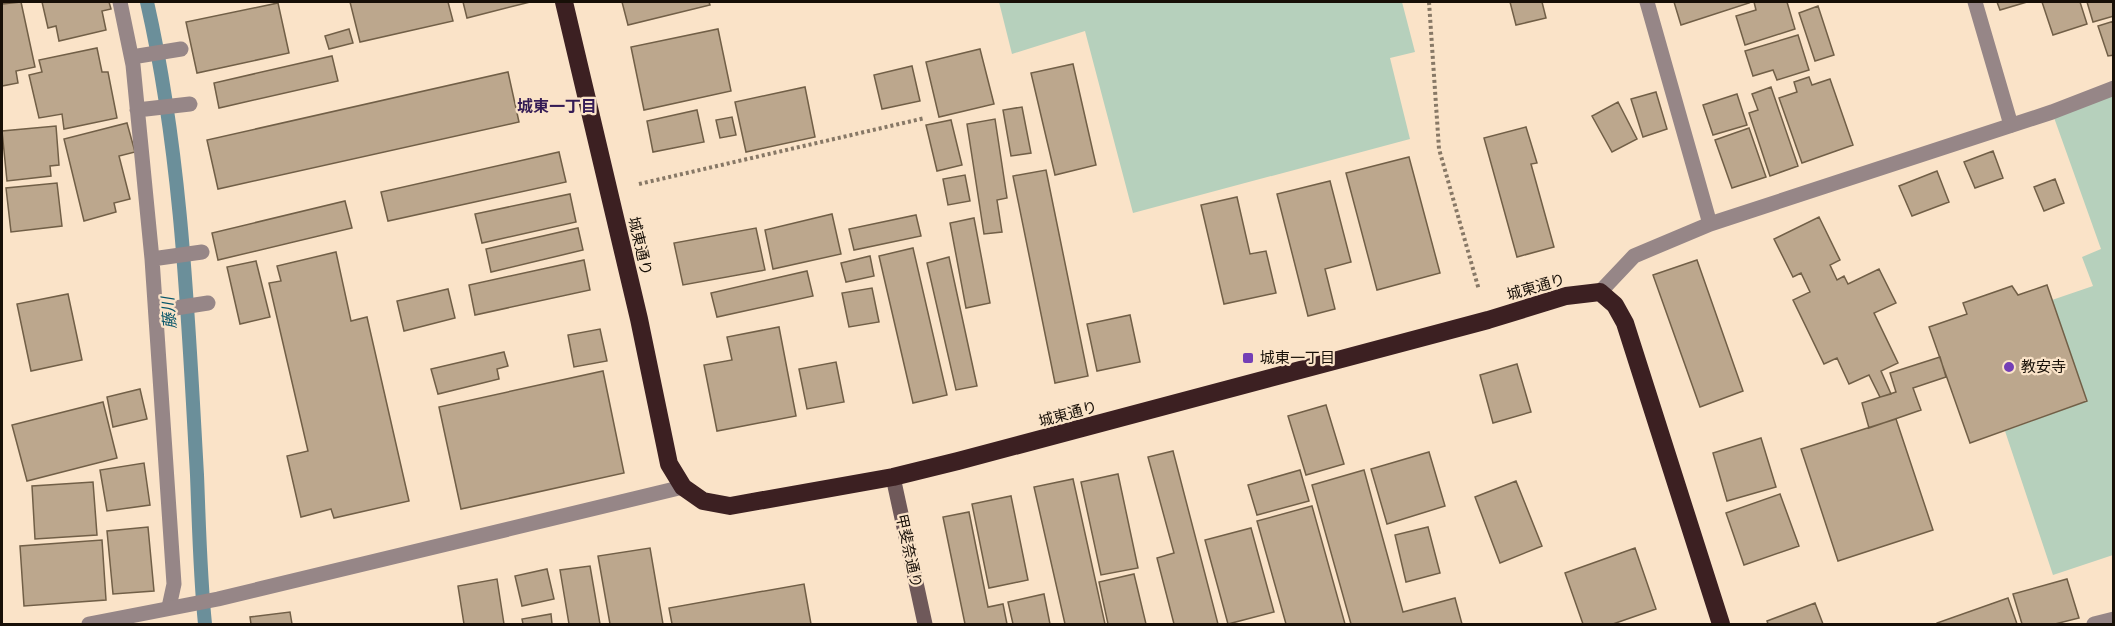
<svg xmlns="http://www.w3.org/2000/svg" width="2115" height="626" font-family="'DM Sans','Noto Sans JP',sans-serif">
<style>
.green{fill:#b6d0bc}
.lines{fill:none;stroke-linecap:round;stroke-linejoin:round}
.stream{stroke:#6b8f9a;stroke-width:14}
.building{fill:#bca78d;stroke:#715f47;stroke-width:1.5}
.path{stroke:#877866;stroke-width:4;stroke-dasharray:3 3;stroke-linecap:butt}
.lane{stroke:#968687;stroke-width:15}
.street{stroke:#968687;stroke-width:15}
.secondary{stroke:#6f595a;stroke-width:15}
.highway{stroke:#3c2022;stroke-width:18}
.poi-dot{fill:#743fb6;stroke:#fae3c8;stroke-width:2}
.labels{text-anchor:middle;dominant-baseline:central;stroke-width:4.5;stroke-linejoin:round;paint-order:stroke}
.street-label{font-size:15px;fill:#170f07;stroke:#fae3c8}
.poi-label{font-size:15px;fill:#170f07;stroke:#fae3c8;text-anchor:start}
.neighbourhood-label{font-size:16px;font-weight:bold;fill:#341b55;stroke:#fae3c8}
.water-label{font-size:16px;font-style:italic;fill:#065569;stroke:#fae3c8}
</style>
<rect width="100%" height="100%" fill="#fae3c8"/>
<path class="green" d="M999,2H1402L1415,52L1390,58L1410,139L1133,213L1085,31L1012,54Z
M2113,88V555L2053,575L2005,431L2087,401L2052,300L2093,286L2082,257L2101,249L2052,112Z"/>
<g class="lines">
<path class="stream" d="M147,2C182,156 188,317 197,475C199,525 200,575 205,624"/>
</g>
<path class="building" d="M21,2L35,67L16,71L18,83L2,86V4Z
M42,2H109L111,9L102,11L106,30L59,41L56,26L48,28Z
M350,2H448L453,21L360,42Z
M463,2H530L467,18Z
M622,2H709L710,5L628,25Z
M1510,2H1542L1546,18L1516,25Z
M1674,2H1748L1749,3L1681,25Z
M1754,2H1787L1795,29L1745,45L1736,16L1756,10Z
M1997,2H2027L2000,10Z
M2042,2H2080L2087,24L2053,35Z
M2087,2H2114V16L2093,22Z
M278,3L289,53L197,73L186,22Z
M1818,6L1834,55L1815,61L1799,13Z
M2114,21V55L2108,56L2098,26Z
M349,29L353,43L329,49L325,36Z
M718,29L731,91L644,110L631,47Z
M1798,35L1809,70L1777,80L1773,70L1753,76L1745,51Z
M97,48L102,72H108L117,118L64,129L62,114L39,118L29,75L42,72L39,60Z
M980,49L994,104L939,117L926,62Z
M332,56L338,81L219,108L214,83Z
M1073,64L1096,165L1055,175L1031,73Z
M912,66L920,101L882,109L874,75Z
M508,72L519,122L218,189L207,140Z
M1809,77L1812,85L1830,79L1853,145L1802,163L1779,98L1797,92L1794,82Z
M805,87L815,137L746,152L735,102Z
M1771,87L1798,166L1770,176L1749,113L1758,110L1752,94Z
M1656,92L1667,129L1643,137L1631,99Z
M1737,94L1747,125L1713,135L1703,105Z
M1618,102L1637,139L1612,152L1592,116Z
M1022,107L1031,153L1011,156L1003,110Z
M697,110L704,142L653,152L647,121Z
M732,117L736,135L720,138L716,120Z
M995,119L1007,198L997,200L1002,232L984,234L967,124Z
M951,120L962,165L937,171L926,125Z
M127,123L135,152L119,156L130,199L114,203L116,212L84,221L64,139Z
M56,126L59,165L50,166L51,176L7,181L2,131Z
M1526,127L1537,163L1531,164L1554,247L1517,257L1484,138Z
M1749,128L1766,177L1732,188L1715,140Z
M1993,151L2003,178L1975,188L1964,162Z
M559,152L566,182L388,221L381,192Z
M1409,157L1440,273L1377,290L1346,173Z
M1046,170L1088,376L1055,383L1013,176Z
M1937,171L1949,202L1912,216L1899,186Z
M965,175L970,201L948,205L943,179Z
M2055,179L2064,203L2044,211L2034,187Z
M1330,181L1351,262L1325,269L1335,309L1308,316L1277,194Z
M57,183L62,226L11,232L6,188Z
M570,194L576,222L482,243L475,214Z
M1237,197L1250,254L1266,251L1276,293L1224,304L1201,205Z
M345,201L352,228L218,260L212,233Z
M832,214L841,254L773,269L765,230Z
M916,215L921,236L854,250L849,229Z
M1819,217L1840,260L1830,265L1837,280L1844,276L1848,284L1879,269L1896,303L1874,313L1898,363L1881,371L1891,394L1880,397L1869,375L1849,384L1837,358L1824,364L1793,300L1810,292L1801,273L1793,277L1774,239Z
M974,218L990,303L966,308L950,223Z
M578,228L583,250L491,272L486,249Z
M756,228L765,270L683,285L674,243Z
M913,248L947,395L913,403L879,256Z
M336,252L351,321L367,317L409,501L334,518L331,509L301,517L287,456L308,451L269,283L281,281L277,266Z
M870,256L874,276L846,282L841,263Z
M949,257L977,386L956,390L927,263Z
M584,260L590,290L475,315L469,285Z
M1697,260L1743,391L1700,407L1653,275Z
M256,261L270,317L240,324L227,267Z
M807,271L813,296L717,317L711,293Z
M2047,285L2087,401L1970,443L1929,327L1967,314L1963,303L2012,286L2018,295Z
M872,288L879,322L849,327L842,293Z
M448,289L455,318L404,331L397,301Z
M68,294L82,360L31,371L17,304Z
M1130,315L1140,362L1097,371L1087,324Z
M779,327L796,416L717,431L704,365L732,360L727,337Z
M600,329L607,361L574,367L568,335Z
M504,352L508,366L497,369L499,379L438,394L431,369Z
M1940,357L1946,377L1913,388L1921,410L1869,428L1862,403L1896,392L1890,373Z
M836,362L844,402L807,409L799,369Z
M1517,364L1531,412L1493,423L1480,375Z
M603,371L624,473L461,509L439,407Z
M140,389L147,419L113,427L107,397Z
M103,402L117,458L27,481L12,425Z
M1326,405L1344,464L1306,475L1288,416Z
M1896,419L1933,530L1838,561L1801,449Z
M1761,438L1776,487L1727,501L1713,453Z
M1173,451L1218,624H1174L1157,558L1174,553L1148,457Z
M1429,452L1445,506L1387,524L1371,469Z
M144,463L150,505L107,511L100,470Z
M1300,470L1309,501L1257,515L1248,485Z
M1364,470L1403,612L1455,598L1462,624H1351L1312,485Z
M1118,474L1138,568L1101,575L1081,482Z
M1073,479L1105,624H1065L1034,487Z
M1516,481L1542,546L1500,563L1475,497Z
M93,482L97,535L35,539L32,486Z
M1780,494L1799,546L1744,565L1726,513Z
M1011,496L1028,580L989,588L972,504Z
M1312,506L1345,624H1286L1257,521Z
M969,512L988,607L1003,604L1007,624H965L943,517Z
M148,527L154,591L113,594L107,531Z
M1428,527L1440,573L1406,582L1395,535Z
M1251,528L1274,612L1228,624L1205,540Z
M102,540L106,600L24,606L20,546Z
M650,548L663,624H610L598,556Z
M1635,548L1656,609L1613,624H1583L1565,573Z
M590,566L600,624H569L560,570Z
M547,569L554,599L522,606L515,576Z
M1134,574L1146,624H1108L1099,582Z
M497,579L504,624H464L458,586Z
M2067,579L2079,618L2055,624H2022L2013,594Z
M804,584L811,624H672L669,608Z
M1044,594L1050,624H1013L1008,602Z
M2008,598L2017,624H1937V623Z
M1815,603L1823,624H1768L1767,621Z
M290,612L292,624H251L250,617Z
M551,614L552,624H523L522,619Z"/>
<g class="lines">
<path class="path" d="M1429,2L1439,149L1479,290
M639,184L925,118"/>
<path class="lane" d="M120,2L133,65L152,259L174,584L169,607
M1975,2L2011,125
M132,57L181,49
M137,110L190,104
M152,259L202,252
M156,311L208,303
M2094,624L2114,619"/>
<path class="street" d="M1647,2L1710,224
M1600,292L1634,256L1710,224L2052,112L2114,88
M89,624L218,599L683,487"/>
<path class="secondary" d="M893,477L925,624"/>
<path class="highway" d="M564,2L639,319L669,464L683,487L703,501L730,506L893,477L958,461L1488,320L1566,296L1600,292L1615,305L1625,323L1721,624"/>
</g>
<g class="poi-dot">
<rect x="1242" y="352" width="12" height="12" rx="3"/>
<circle cx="2009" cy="367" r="6"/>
</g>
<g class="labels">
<g class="street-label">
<text transform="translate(640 246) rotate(77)">城東通り</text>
<text transform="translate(1536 287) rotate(-16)">城東通り</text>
<text transform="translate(1068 414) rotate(-15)">城東通り</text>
<text transform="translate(909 551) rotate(78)">甲斐奈通り</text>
</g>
<g class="poi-label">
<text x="1260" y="358">城東一丁目</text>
<text x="2021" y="367">教安寺</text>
</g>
<g class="neighbourhood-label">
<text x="557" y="106">城東一丁目</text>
</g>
<g class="water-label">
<text transform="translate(169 313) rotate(-95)">藤川</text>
</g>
</g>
<rect width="2115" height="626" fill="none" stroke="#170f07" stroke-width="6"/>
</svg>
